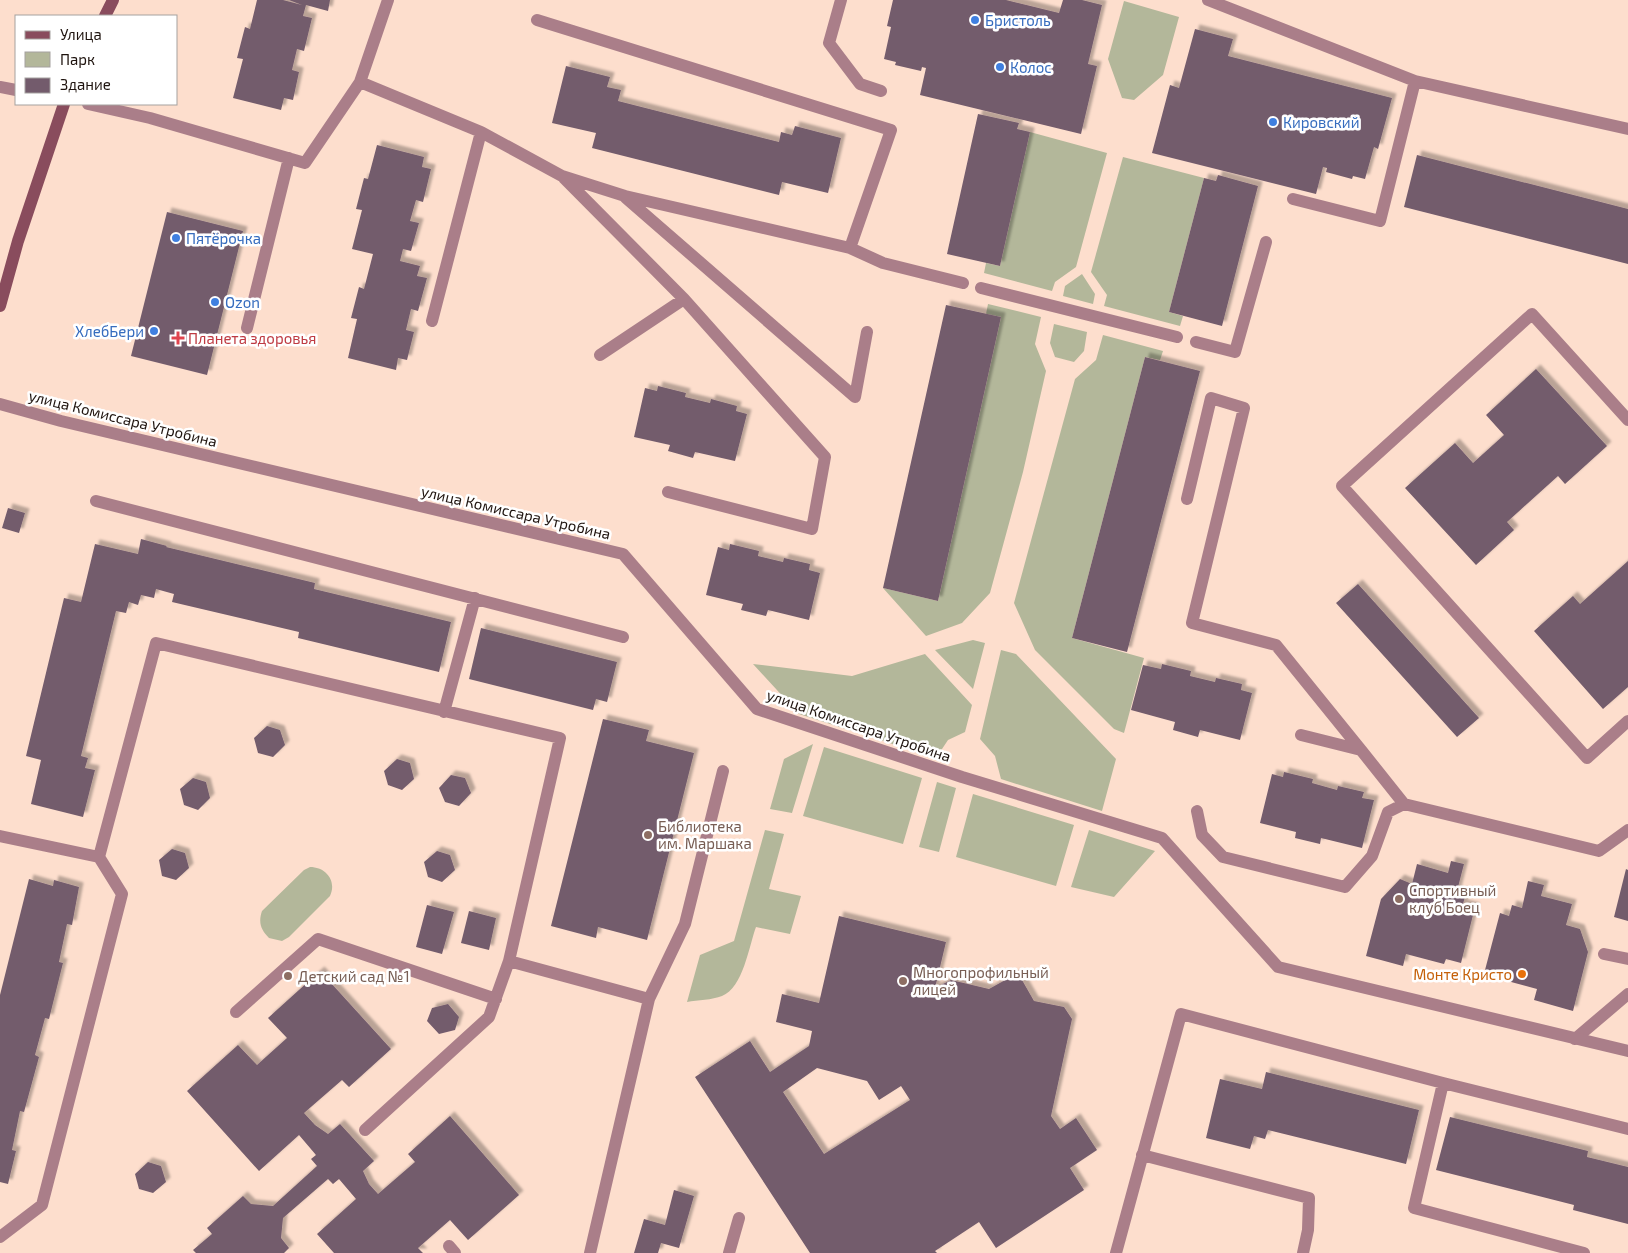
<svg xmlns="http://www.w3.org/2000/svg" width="1628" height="1253" font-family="'Exo 2',sans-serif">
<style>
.green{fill:#b3b79a}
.building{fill:#735b6c;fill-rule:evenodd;filter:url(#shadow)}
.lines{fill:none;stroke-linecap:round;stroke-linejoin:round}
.lane{stroke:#aa7e89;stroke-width:12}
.street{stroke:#aa7e89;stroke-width:12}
.secondary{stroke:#894c5d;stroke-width:12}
.shop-dot{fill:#3f7fe0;stroke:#fff;stroke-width:2}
.health-dot{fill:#e0444e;stroke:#fff;stroke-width:2}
.education-dot{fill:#8d6e63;stroke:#fff;stroke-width:2}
.food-dot{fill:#e8710a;stroke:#fff;stroke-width:2}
.labels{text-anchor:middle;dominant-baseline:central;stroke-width:5;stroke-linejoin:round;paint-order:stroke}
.shop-label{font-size:15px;fill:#366cbe;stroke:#fff;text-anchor:start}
.health-label{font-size:15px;fill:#be3a42;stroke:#fff;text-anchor:start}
.street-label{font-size:15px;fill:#1f140f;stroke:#fff}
.education-label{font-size:15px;fill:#785e54;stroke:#fff;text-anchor:start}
.food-label{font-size:15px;fill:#c56008;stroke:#fff;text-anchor:end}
</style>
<defs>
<filter id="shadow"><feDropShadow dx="4.5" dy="-4.5" stdDeviation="1" flood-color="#0004"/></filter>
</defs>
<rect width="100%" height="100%" fill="#fddecd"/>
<path class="green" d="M1124,1L1179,17L1163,75L1134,100L1122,98L1108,59Z
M1030,132L1107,153L1076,267L1055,282L1052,291L984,273L986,263L1000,266Z
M1123,157L1204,178L1169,312L1183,316L1180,326L1104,306L1107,295L1091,272Z
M1082,274L1095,294L1093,304L1063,296L1065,286Z
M988,304L1041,317L1035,344L1046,371L1023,472L990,593L962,623L926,636L883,588L938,601L1001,317L986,314Z
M1054,324L1087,332L1084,351L1074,362L1055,357L1050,343Z
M1103,335L1163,351L1160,360L1145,357L1072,638L1144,658L1124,733L1114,729L1035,650L1014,603L1075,379L1096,360Z
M973,640L985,643L973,689L935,650Z
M1001,650L1016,654L1116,759L1102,811L1001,779L995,756L980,739Z
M925,654L972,705L965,732L948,740L936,758L799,714L753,664L852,676Z
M813,744L792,813L770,809L784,759Z
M824,747L922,778L903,844L803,816Z
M937,782L956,788L939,852L919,847Z
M973,794L1074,825L1056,886L956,857Z
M765,830L784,834L769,889L801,896L790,934L756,927C749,946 743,988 722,996C712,1000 698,1000 687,1002L700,955L734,941Z
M1089,830L1155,851L1114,897L1071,887Z
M310,867C326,867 337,881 330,896L289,937L282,941L269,938C261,930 258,923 262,911L304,870Z"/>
<path class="building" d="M257,0H283L302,5L289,0H330L328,11L306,5L303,16L312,18L304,51L297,49L292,70L299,72L293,100L284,98L281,110L233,98L243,59L237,58L245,27L250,29Z
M893,0H1006L1059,13L1063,0H1082L1102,5L1088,64L1097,66L1081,134L920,95L926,68L922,67L921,71L895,65L896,62L884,59L891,27L887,26Z
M1195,29L1233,39L1228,56L1392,98L1378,149L1374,147L1365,179L1353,176L1352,179L1326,172L1327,168L1323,167L1316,194L1152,153L1170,85L1179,88Z
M566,66L610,77L607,87L621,90L618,101L779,142L781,132L792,135L795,126L841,138L828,193L782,182L779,195L592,148L596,133L552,123Z
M978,114L1019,123L1017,129L1030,132L1000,266L947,254Z
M377,145L424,157L422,167L431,169L423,202L416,200L410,221L419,223L411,251L403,249L400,261L420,266L417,276L427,278L418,311L411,309L406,330L414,332L407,360L398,358L396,370L348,358L357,319L351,318L359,287L364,289L373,254L352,249L362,210L356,209L364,178L368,179Z
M1417,155L1628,209V264L1404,207Z
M1218,175L1258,186L1222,326L1169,312L1204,178L1216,181Z
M167,212L243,231L207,375L131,356Z
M946,305L1001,317L938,601L883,588Z
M1145,357L1200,371L1127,652L1072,638Z
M1536,369L1607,446L1565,484L1558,476L1507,522L1514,530L1476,565L1405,488L1455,443L1473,463L1504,435L1486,415Z
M658,386L686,393L685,397L710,403L711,399L737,406L736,411L747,414L735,461L695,452L693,458L668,451L670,445L634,437L645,388L657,391Z
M8,508L25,513L19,533L2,528Z
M141,539L167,546L166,547L315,583L314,589L451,622L439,672L298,638L299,632L172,602L174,594L156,589L154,598L141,595L138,605L129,602L126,613L116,611L81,756L88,758L85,768L95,770L83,817L31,804L41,760L26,756L64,598L81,602L95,544L138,554Z
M730,544L759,551L758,556L783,562L784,558L810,564L809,570L820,573L809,620L768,610L766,616L741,610L743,604L706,595L718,547L729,550Z
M1628,561V687L1603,709L1534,631L1573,596L1580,604Z
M1358,584L1479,718L1457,737L1336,603Z
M481,628L617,662L607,702L596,699L593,710L469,679Z
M1162,664L1191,671L1190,676L1215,682L1216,678L1242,684L1241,690L1252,693L1240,740L1200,730L1198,737L1173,730L1175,722L1131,710L1143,665L1161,669Z
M603,719L649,730L646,741L694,753L647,940L598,927L596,938L551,926Z
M267,726L280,730L285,745L273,757L258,753L254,738Z
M397,759L410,763L414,779L402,790L388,785L384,771Z
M1284,772L1313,779L1312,783L1337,790L1338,786L1364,792L1362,798L1374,800L1362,848L1321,838L1320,844L1295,838L1296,832L1260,823L1272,774L1283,777Z
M451,775L465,778L471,793L459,806L445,802L439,788Z
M193,778L206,782L210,798L198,810L184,805L180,789Z
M172,849L185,853L189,868L176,880L162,876L159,860Z
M437,851L450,855L455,870L442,882L428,877L424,862Z
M1451,861L1464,864L1457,891L1466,893L1463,904L1475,907L1461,963L1446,959L1444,964L1406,954L1403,966L1366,956L1381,899L1400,879L1412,884L1417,864L1448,873Z
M1626,869L1628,870V921L1614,917Z
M29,879L53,886L54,880L79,887L72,925L67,924L59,962L63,963L49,1019L45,1018L35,1055L39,1057L24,1112L20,1111L12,1150L16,1151L8,1184L0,1182V995Z
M1528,881L1544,885L1541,896L1572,904L1566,925L1580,929L1588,952L1573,1011L1534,1000L1537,989L1500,979L1501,974L1485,970L1500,913L1509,916L1512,905L1522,908Z
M427,905L454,912L442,954L416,947Z
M469,911L496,918L489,950L461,943Z
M839,916L946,942L935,988L951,980L989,989L1018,973L1034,1001L1064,1007L1072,1019L1051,1116L1060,1129L1076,1118L1097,1150L1070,1168L1084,1190L996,1248L979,1222L935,1251L937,1253H810L695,1077L750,1041L770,1072L809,1046L812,1031L776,1022L782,994L819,1003ZM817,1068L867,1081L879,1100L901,1086L910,1100L824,1154L783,1092Z
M320,971L391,1049L349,1087L342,1080L304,1113L315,1125L328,1134L340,1124L374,1161L363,1171L369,1184L378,1194L415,1162L408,1154L450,1116L519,1195L468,1240L450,1220L418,1248L423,1253H334L317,1234L356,1199L339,1179L333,1184L328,1179L283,1218L281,1238L289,1248L284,1253H196L193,1250L212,1234L207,1228L243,1196L251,1204L273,1206L317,1166L311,1159L316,1155L299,1135L259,1171L187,1091L238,1045L257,1065L287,1038L268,1018Z
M448,1004L459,1017L455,1030L439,1034L427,1021L432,1008Z
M1266,1072L1419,1110L1406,1164L1268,1130L1265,1139L1254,1136L1250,1149L1206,1138L1220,1079L1262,1089Z
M1450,1117L1588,1151L1587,1157L1628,1167V1224L1573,1210L1574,1205L1436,1170Z
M148,1162L161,1166L166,1182L153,1193L139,1189L135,1174Z
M674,1190L694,1196L679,1248L661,1243L658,1253H634L644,1219L665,1225Z"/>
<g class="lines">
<path class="lane" d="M841,0L829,43L860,84L881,91
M1208,0L1415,81L1628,129
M537,20L891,130L850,248
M360,82L388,0
M0,87L16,90
M88,104L150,118L305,163L360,82L481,132L562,176L625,196L850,248L883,263L963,283
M564,178L684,299L825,457L812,529L668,492
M626,198L855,397L867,332
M1293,199L1380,221L1415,81
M981,288L1177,337
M432,321L481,132
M247,328L289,158
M1196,342L1235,352L1266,242
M600,355L684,299
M1628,420L1532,314L1342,486L1587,758L1628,721
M1187,499L1211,398L1244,408L1192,623L1276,645L1361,750
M96,501L623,637
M444,712L475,598
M1301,735L1361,750L1404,804L1599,851L1628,830
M1197,811L1202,835L1223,857L1345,887L1372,856L1388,812L1404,804
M0,836L99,857
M1604,954L1628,959
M649,999L685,924L723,771
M236,1012L318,939L496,999
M1575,1039L1628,994
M1443,1083L1414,1208L1584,1253
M365,1130L489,1017L509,961
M1142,1155L1309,1198L1308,1230L1303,1253
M0,1237L42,1205L122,894L99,857L156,643L560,738L509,961L649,999L590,1253
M449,1246L455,1253
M729,1253L739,1218
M1116,1253L1181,1014L1443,1083L1628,1129"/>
<path class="street" d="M0,404L61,421L623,554L757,709L962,777L1162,838L1278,967L1628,1051"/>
<path class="secondary" d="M105,16L113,0
M0,306L18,241L64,104"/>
</g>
<g class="shop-dot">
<circle cx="975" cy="20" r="5"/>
<circle cx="1000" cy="67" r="5"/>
<circle cx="1273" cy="122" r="5"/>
<circle cx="176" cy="238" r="5"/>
<circle cx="215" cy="302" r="5"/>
<circle cx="154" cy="331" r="5"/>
</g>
<path class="health-dot" d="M175.5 330.5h5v5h5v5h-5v5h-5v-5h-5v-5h5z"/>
<g class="education-dot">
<circle cx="648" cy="835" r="5"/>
<circle cx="1399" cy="899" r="5"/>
<circle cx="288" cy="976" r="5"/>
<circle cx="903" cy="981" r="5"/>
</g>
<circle class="food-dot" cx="1522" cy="974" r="5"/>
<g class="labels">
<g class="shop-label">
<text x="985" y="20">Бристоль</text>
<text x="1010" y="67">Колос</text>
<text x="1283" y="122">Кировский</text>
<text x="186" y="238">Пятёрочка</text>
<text x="225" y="302">Ozon</text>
<text x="144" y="331" text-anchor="end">ХлебБери</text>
</g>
<g class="health-label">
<text x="188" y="338">Планета здоровья</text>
</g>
<g class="street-label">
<text transform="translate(123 418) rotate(14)">улица Комиссара Утробина</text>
<text transform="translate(516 512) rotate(13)">улица Комиссара Утробина</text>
<text transform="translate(859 725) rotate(19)">улица Комиссара Утробина</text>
</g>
<g class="education-label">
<text x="658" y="826">Библиотека<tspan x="658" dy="17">им. Маршака</tspan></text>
<text x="1409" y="890">Спортивный<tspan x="1409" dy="17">клуб Боец</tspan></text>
<text x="913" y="972">Многопрофильный<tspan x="913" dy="17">лицей</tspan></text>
<text x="298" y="976">Детский сад №1</text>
</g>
<g class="food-label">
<text x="1512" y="974">Монте Кристо</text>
</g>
</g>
<rect x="15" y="15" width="162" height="90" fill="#ffffff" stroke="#a5a19f"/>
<rect x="25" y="31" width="25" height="8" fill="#894c5d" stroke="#a5a19f"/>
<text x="60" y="40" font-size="15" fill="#1f140f">Улица</text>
<rect x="25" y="52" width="25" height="15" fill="#b3b79a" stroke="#a5a19f"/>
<text x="60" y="65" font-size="15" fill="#1f140f">Парк</text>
<rect x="25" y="78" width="25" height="15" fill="#735b6c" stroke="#a5a19f"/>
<text x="60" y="90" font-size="15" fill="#1f140f">Здание</text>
</svg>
